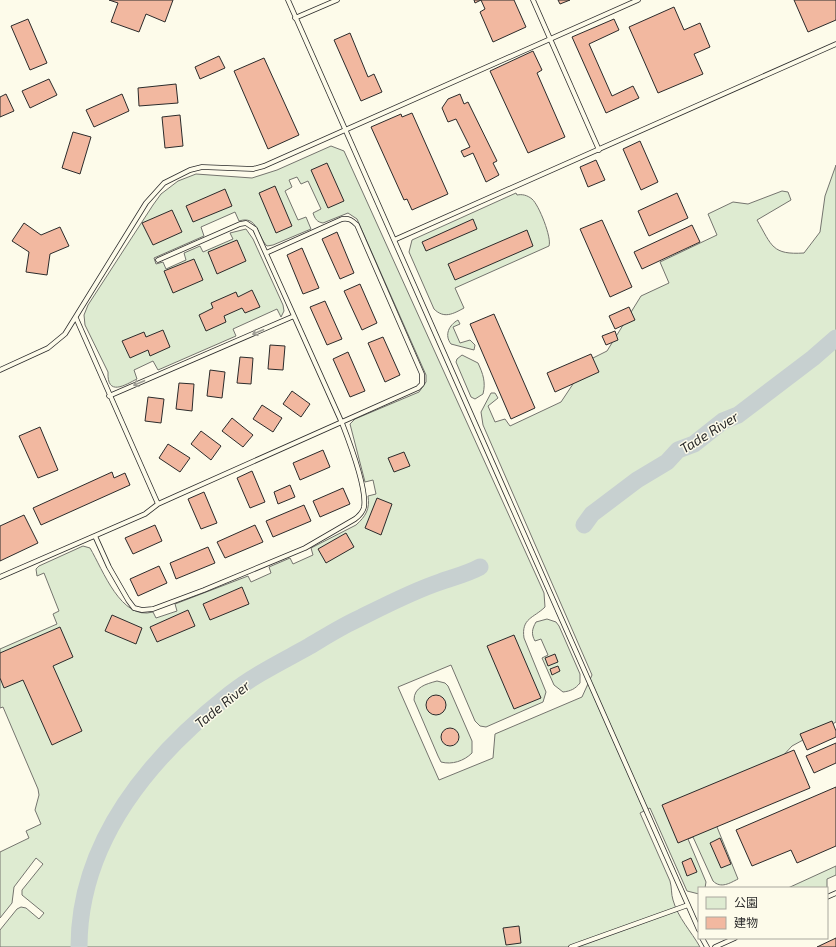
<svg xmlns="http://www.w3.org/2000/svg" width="836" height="947" font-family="'Exo 2','Noto Sans JP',sans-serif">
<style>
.green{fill:#deebd1;stroke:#74746e}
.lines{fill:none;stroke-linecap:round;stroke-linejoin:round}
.river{stroke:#c7d0d0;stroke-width:17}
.building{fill:#f2b8a0;stroke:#2b2b2b}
.service-casing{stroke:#2b2b2b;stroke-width:5.5}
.service{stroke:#fdfbea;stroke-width:4}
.oneway{stroke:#9e9d94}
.labels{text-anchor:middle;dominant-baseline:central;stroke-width:3;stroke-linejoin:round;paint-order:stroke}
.water-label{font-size:14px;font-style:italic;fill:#2b2b2b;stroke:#fdfbea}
</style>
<rect width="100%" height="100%" fill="#fdfbea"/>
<path class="green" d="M331,146L344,151L540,584L544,593L545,607C534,618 521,618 524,638L546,692L543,702L486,727L480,726L475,721L451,665L398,687L439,780L493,758L495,734L582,697L592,675L483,425L481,412L491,393H495L498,398L488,406L495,422L505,419L510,426L561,402L589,360L607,351L641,296L669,283L660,262L717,235L708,214L733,202L748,204L782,191L788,192L791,200L757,220C772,246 772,255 804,253L820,232L825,196L836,165V722L792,746L717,827L738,879C730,883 721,889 713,881L693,837L688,839L706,882L705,888H699V894L687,891L650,808L640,813L670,881C672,888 671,894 673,900C678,918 691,931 700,947H0V930L17,909L21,907L26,908L39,919L44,913L22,895V890L43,864L36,858L14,887L12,903L0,918V852L29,838L26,831L41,824L35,810L39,795L38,789L3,707L0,708V649L57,624L53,614L59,611L44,573L37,576L36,569L39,566L83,546L90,548C103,570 121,621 153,612L156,618L177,611L175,604L248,576L251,582L271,573L269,567L290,558L293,564L313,555L311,548L356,525C366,516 370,509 368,496L376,494L373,480L365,482L350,424L355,419L419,392L426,382V375L357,219L348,213L323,223C317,222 315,219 313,213L321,209L308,181L301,184L297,177L289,180L292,187L285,191L298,220L306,217L311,229L273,245L267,246C257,236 258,215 239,221L235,212L201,227L204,236L154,258L156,264L163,262L166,269L186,260L184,253L200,246L203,252L233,239L230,233L246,229L253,239L283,305L284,311L281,317L277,309L233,329L236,336L158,370L153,361L134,370L137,379C125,385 107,397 108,372L85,325L84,315L88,305L153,205L161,194L178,181L196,174L252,178L277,170Z
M516,193L517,195C522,194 527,195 532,199C539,205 552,238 549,246L455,288L464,308C453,314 444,319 434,309L409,252L412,240Z
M458,320L460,324L453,327L460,343L470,340L475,345L474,350L451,344C444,335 449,325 458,320Z
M462,355L478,363C483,374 486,382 483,394L475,399L471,397L456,362L457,359Z
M547,619L556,622L559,626L580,674V683C575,689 571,691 563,692L554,685L542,658L548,655L541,639L535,641C531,634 532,629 536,622Z
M437,681L445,683L448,686L472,741V753C464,761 452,765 441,762L438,756L414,700C414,687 426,684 437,681Z
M836,866V875L827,879V888H788Z"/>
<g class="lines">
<path class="river" d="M584,525L592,514L637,480L667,462L678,450L694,444L723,421L738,415L813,358L836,338
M79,947C79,841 151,756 230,694C254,675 281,662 308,647C325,637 342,626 360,618C386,605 413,591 440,582C454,577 467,574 480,567"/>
</g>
<path class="building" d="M109,0H173L165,22L146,14L139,32L111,22L118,3Z
M474,0H514L526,27L493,42L480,12L485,9L481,0L475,3Z
M558,0H570L560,4Z
M794,0H836V20L808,32Z
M674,7L684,30L700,23L710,47L694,54L703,74L658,93L629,27Z
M28,19L47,63L30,70L11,26Z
M614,19L619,30L589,44L612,96L633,86L639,98L606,113L572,37Z
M350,33L368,77L374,74L382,92L361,101L334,40Z
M533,51L542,70L537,73L565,137L528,153L490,71Z
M219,56L225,68L200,79L195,67Z
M264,58L299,135L268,149L234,71Z
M49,79L57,95L30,108L22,91Z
M176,84L178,103L139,106L138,88Z
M6,94L14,111L0,117V97Z
M122,94L129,111L94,127L86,110Z
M460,94L464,104L468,102L497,161L493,163L499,175L486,182L473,153L464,157L461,151L470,147L456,119L448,122L442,108L448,99Z
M412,113L448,194L412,210L407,199L404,200L371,127L401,114L402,117Z
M180,115L183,146L165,148L162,117Z
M73,132L91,137L80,174L62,168Z
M640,141L658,182L641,190L623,149Z
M596,160L605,180L588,187L580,167Z
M327,163L344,201L328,208L311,170Z
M275,186L292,226L276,233L259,193Z
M225,189L232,206L193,222L186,206Z
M677,193L688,218L649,236L638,211Z
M172,210L182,232L153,245L142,223Z
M473,219L477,229L426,251L422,242Z
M602,220L632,287L610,297L580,229Z
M24,223L41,235L60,227L69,246L50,254L47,275L26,272L29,252L12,241Z
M692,225L700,242L642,269L634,252Z
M527,230L533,246L455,280L448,264Z
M337,232L354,273L340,279L322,239Z
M237,240L246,261L217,274L208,252Z
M302,248L319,288L303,294L287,255Z
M194,259L203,280L173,293L164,271Z
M360,284L377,323L362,330L344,291Z
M252,290L260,307L245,313L242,308L224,316L226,322L206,331L199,315L213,308L211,303L236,292L238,297Z
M325,301L342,339L327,345L310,307Z
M629,307L635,320L615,329L609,316Z
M494,314L535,408L511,419L470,324Z
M163,330L170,347L150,356L148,350L130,358L122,341L144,332L146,337Z
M615,331L618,340L606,345L602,336Z
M383,337L400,375L385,382L368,343Z
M270,345L285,346L283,370L268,369Z
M348,352L365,391L350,397L333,359Z
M591,354L599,372L555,392L547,373Z
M240,357L253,358L251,384L237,383Z
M210,370L225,372L222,398L207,396Z
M179,383L194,384L192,411L176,409Z
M292,391L310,404L301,417L283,404Z
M148,397L164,399L161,423L145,421Z
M262,405L282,418L273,432L253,419Z
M232,418L253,435L243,447L222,431Z
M40,427L58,470L38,478L19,436Z
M201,431L221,446L211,460L191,444Z
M168,444L190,458L180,472L159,458Z
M323,450L330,467L300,480L293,463Z
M404,452L410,466L394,472L388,458Z
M252,471L265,502L250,508L237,478Z
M112,472L114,478L125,473L130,485L41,525L33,508Z
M290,485L295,497L278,504L274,492Z
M343,488L350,504L320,517L313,501Z
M204,492L217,523L201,529L188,499Z
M377,498L392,504L381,535L365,528Z
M304,505L311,521L273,537L266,521Z
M24,515L38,543L0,561V526Z
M155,525L162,541L133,554L125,538Z
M255,525L263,542L225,558L217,542Z
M346,533L354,547L326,563L318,549Z
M208,547L215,563L176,579L170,563Z
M159,566L167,583L138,596L130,579Z
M242,587L249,604L210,620L203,604Z
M188,610L195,626L157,642L150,627Z
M112,615L142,628L136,644L105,631Z
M60,627L73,657L53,666L82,731L52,745L23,680L4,688L0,678V653Z
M514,635L541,698L514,709L487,646Z
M555,654L558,662L548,666L545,658Z
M558,666L560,671L552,675L550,669Z
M426 705a10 10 0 1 1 20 0a10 10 0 1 1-20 0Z
M832,721L836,731V737L807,750L800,734Z
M441 737a9 9 0 1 1 18 0a9 9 0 1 1-18 0Z
M836,743V763L814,773L806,756Z
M794,750L810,788L678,843L662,805Z
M836,787V846L797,863L791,850L752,866L736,830Z
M720,838L731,864L721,868L710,843Z
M691,858L697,872L687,876L682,862Z
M519,926L521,943L506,945L503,928Z
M836,938V947H817Z"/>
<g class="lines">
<g class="service-casing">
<path id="service" d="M288,0L699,930
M533,0L599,150
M295,18L337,0
M394,240L836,44
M76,318L158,504
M0,370L48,348L65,334L146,203L164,183L190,170L202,167L253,169L264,166L638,0
M109,396L294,316
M95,536L109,567L128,600L134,608L142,610L153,609L204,590L305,548L355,519C359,516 363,512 364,507C367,488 349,441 342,423L255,229L246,223L240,224L158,260
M0,577L145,514L158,504L178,495L418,388L422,384V374L357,225C352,220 349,218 342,219L266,253
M827,897L836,893
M702,938L707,947
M571,947L688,905
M715,947L735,938"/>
</g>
<use href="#service" class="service"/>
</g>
<defs><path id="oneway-shaft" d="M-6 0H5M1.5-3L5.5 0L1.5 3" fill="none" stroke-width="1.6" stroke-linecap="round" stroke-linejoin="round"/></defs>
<g class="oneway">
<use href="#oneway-shaft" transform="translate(258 332) rotate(157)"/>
<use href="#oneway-shaft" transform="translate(139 383) rotate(157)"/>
</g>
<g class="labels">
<g class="water-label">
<text transform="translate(709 432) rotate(-32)">Tade River</text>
<text transform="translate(222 704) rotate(-39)">Tade River</text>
</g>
</g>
<rect x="698" y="887" width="130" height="52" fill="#fdfbea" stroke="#a9a89e"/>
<rect x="706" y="897" width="20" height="12" fill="#deebd1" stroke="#a9a89e"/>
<text x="734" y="907" font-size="12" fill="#2b2b2b">公園</text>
<rect x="706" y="917" width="20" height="12" fill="#f2b8a0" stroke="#a9a89e"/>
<text x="734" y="927" font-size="12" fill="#2b2b2b">建物</text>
</svg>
